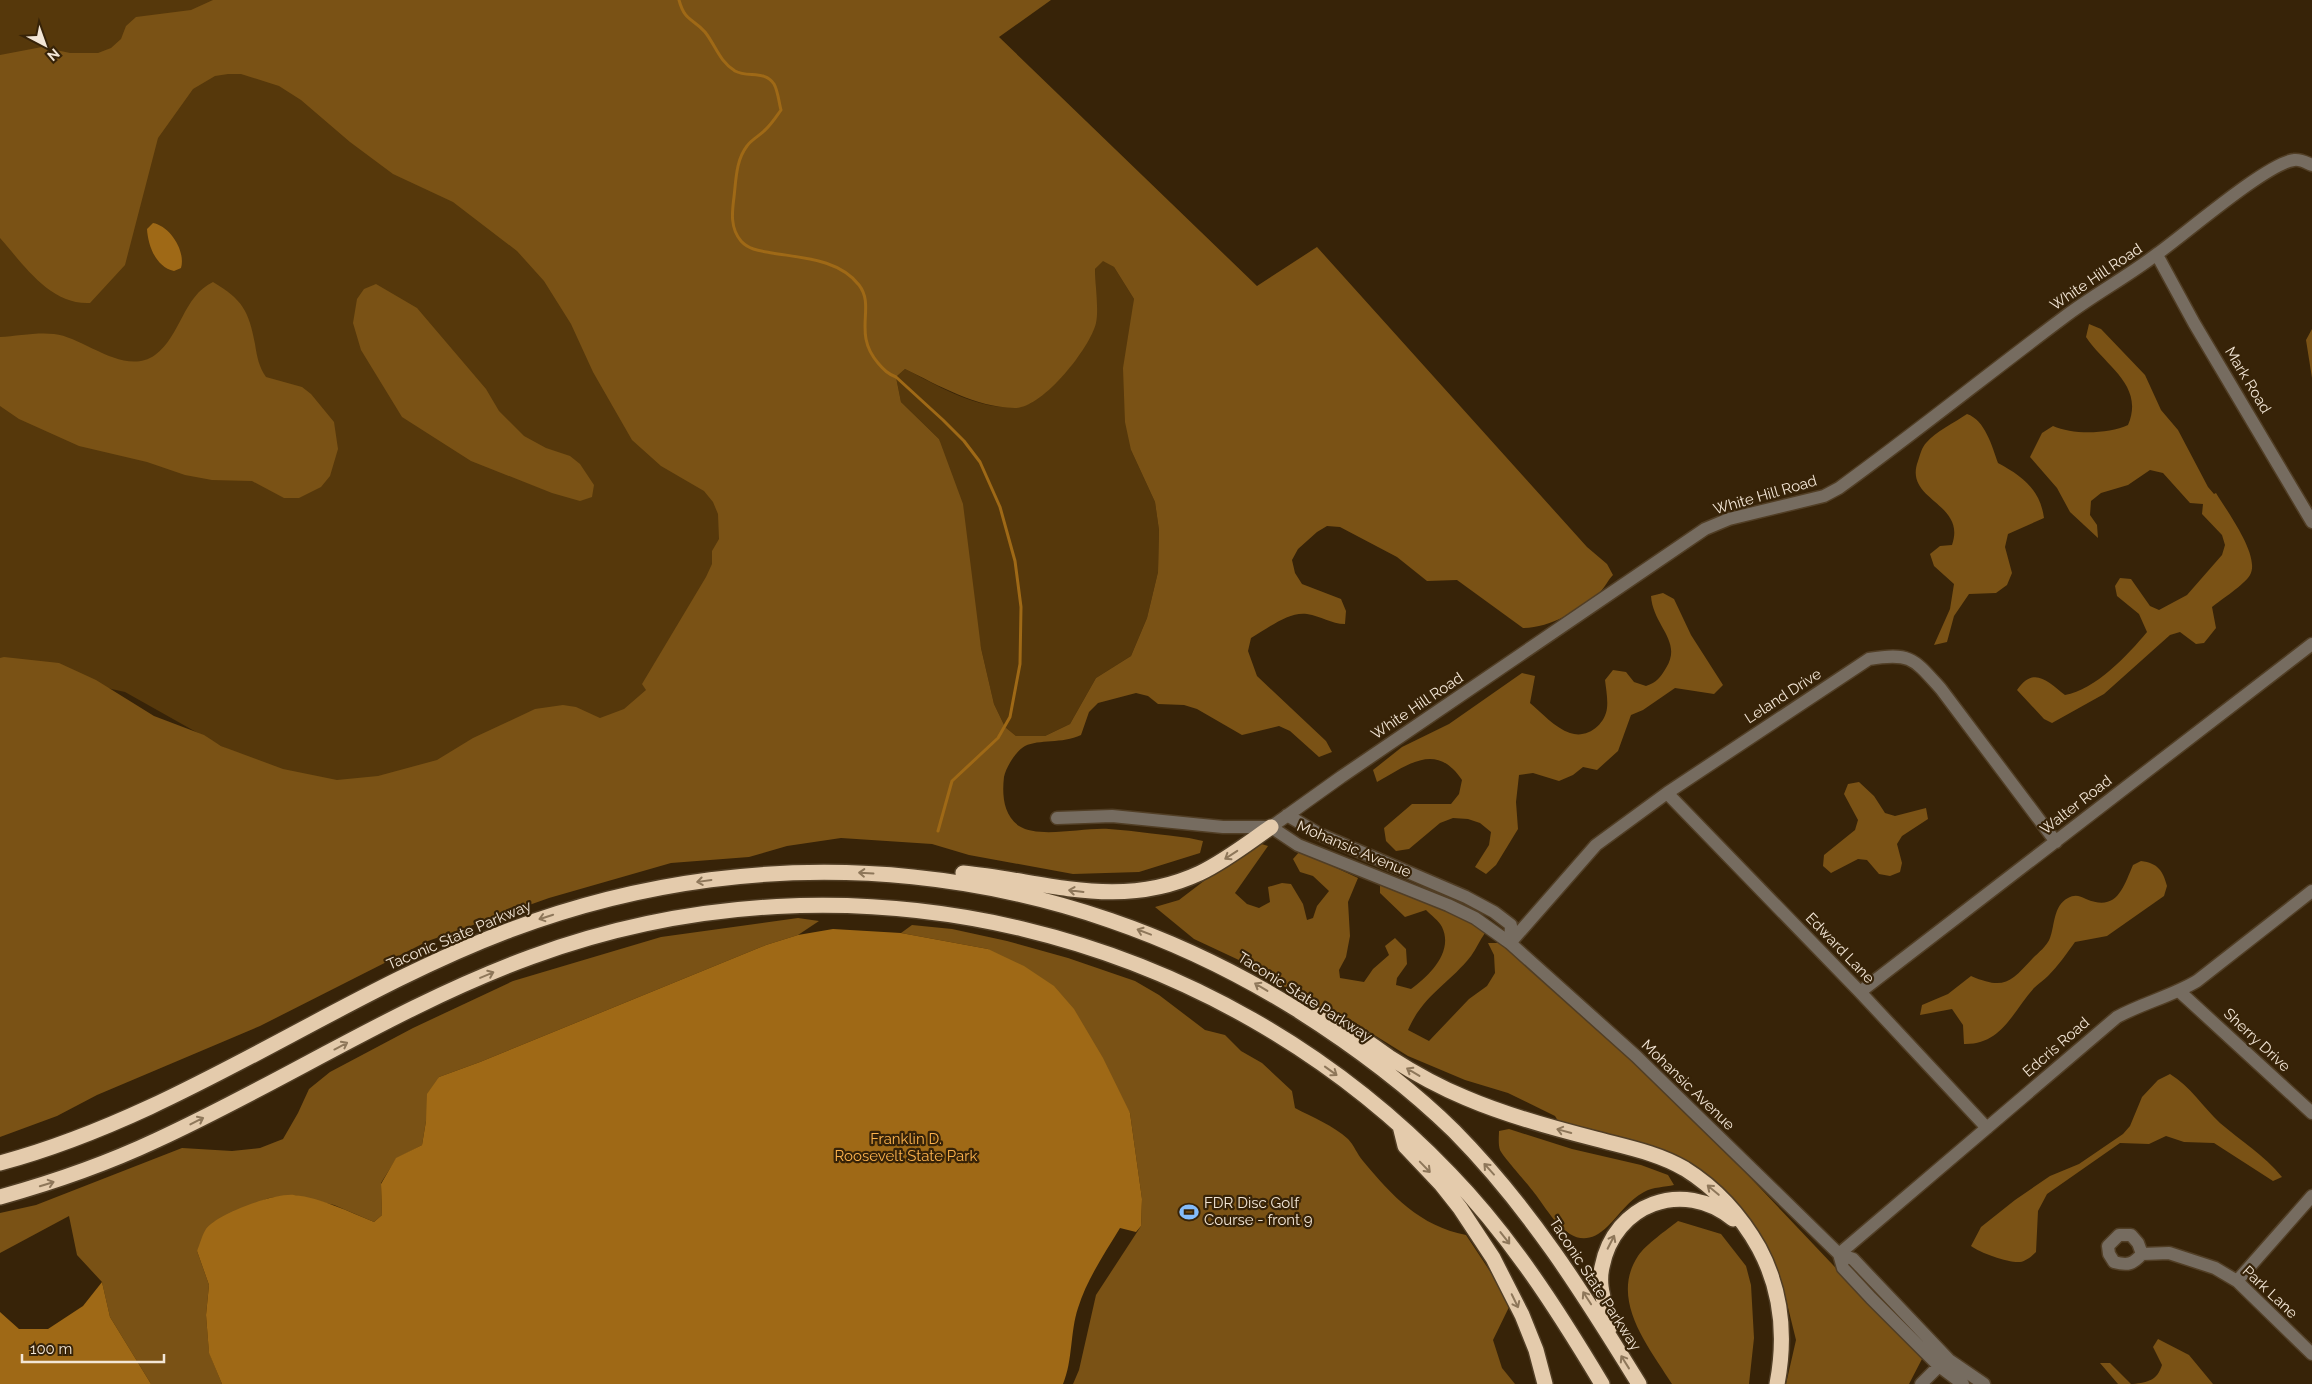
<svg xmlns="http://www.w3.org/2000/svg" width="2312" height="1384" font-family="Raleway,sans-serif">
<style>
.green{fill:#56380b}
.forest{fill:#7a5215;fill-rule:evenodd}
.water{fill:#9f6916}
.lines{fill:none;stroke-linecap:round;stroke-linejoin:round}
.stream{stroke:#9f6916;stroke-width:3}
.minor-casing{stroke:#513e25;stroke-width:15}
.highway-casing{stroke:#513e25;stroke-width:18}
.minor{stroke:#766c60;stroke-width:12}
.highway{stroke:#e4cbac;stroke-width:15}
.oneway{stroke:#8e775a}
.labels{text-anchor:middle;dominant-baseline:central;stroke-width:4.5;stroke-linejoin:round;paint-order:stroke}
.street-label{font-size:15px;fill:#f3e6d6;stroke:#372308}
.park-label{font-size:15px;fill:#fdb34d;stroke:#372308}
.poi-label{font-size:15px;fill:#f3e6d6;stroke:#372308;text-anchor:start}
</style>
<rect width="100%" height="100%" fill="#372308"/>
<path class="green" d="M0,0H228L480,187L728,514L717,589L648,706L359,808L221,746L125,692L26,670L0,679Z
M1103,260L1114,267L1134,299L1131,450L1155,502L1159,530L1158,572L1147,618L1131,656L1096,678L1070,724L1045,736H1016L1005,727L994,704L981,648L939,439L901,402L896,377L905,369C941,387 989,418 1031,403L1096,322L1095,269Z"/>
<path class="forest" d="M213,0H1051L999,37L1257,286L1317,247L1587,547L1607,564L1613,575C1608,580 1605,587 1601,591C1582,610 1549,628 1523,628L1457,580L1427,581L1397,557L1340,527L1327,526L1317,532L1298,549L1292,560L1295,573L1302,584L1341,599L1346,611L1345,624C1331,624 1321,616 1307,614C1289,611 1267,629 1251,638L1248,651L1257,676L1326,741L1332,752L1319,757L1290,731L1279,726L1242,735L1197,709L1184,705L1158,704L1148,696L1136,693L1098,703L1089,712L1081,735C1062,744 1039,739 1025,746C1016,751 1006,767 1004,777C1002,794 1003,815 1019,826C1039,839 1085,827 1109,829C1136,831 1163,835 1189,838L1203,841L1200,853L1139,872L1073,874L969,855L932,844L841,838L787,846L749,857L671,863L549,898L428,941L260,1026L97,1095L57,1116L0,1137V658L4,657L59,663L96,680L154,716L204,735L221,746L283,769L337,780L378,776L437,760L473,738L535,709L563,705L576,707L600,718L624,709L646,690L642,684L706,577L712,564V551L719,539L718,514L713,502L704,491L661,466L632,440L593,372L571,324L544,281L517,251L453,202L393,174L350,142L301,100L279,86L241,74H228L215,76L193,89L158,138L125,265L90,303C50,305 24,265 0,238V55L42,47L70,53H98L111,48L121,39L126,26L136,17L191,10ZM1103,261L1114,267L1134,299L1123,368L1125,422L1131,450L1155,502L1159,530L1158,572L1147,618L1131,656L1096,678L1070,724L1045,736H1016L1005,727L994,704L981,648L963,504L939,439L901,402L896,377L905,369C940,386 975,407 1015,408C1043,408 1090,348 1096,323C1099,309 1095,284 1095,269Z
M213,282C242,299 249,311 255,344C257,357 259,367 266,377L302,387L311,394L334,422L338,449L330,476L321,487L299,498H284L252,481L212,480L185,475L147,462L79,446L19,419L0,406V337C17,336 37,332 54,334C84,337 124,377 155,355C181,336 183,296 213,282Z
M376,284L417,308L486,389L499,411L524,436L546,448L570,456L580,464L594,485L592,497L580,501L552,493L471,461L402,417L361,350L353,323L357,299L364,289Z
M2089,324L2101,329L2145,375L2161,410L2178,430L2208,487L2214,494L2216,493C2226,510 2261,556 2250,575C2244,585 2222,599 2212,607L2216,628L2204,643L2196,644L2180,632L2170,635L2104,694L2052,723L2044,719L2017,690C2034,665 2048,682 2065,695C2095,690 2128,655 2147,632L2139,614L2117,596L2115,586L2120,578L2131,579L2150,606L2159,610L2187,595L2222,555L2225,545L2222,535L2202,514L2203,504L2190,503L2163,473L2150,470L2128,485L2101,493L2091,501L2090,515L2097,525L2098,538L2070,512L2057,488L2030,457L2042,433L2053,426C2073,435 2108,434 2128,425C2145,385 2105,366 2086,337Z
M2312,329V378L2306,340Z
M1967,414C1985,420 1992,446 1998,463C2022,476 2040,489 2044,518L2008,534L2005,547L2012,573L2007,585L1996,593L1969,594L1954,616L1947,642L1934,645L1950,609L1954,584L1934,566L1930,554L1940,546L1952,545C1967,502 1903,501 1918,461C1920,455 1922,447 1926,443C1936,431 1954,423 1967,414Z
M1663,593L1674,599L1691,635L1723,685L1714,694L1675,688L1643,710L1631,715L1618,751L1597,770L1583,767L1573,775L1559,781L1533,773L1519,775L1516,802L1518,829L1496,865L1486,874L1475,867L1489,845L1491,832L1480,823L1468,819L1453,818L1440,823L1409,849L1396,851L1386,841L1384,828L1412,804H1451L1459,794L1462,780C1436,741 1408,765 1377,782L1373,770L1402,747L1449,724L1522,673L1535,676L1530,703C1542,713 1555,728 1570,733C1587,739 1605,725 1607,708C1608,699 1606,689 1605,680L1613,670L1626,672L1634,682L1646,686C1657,682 1660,678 1666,668C1683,641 1653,626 1651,596Z
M1859,782L1874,796L1885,813L1895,816L1926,808L1928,819L1902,836L1897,844L1902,863L1900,872L1890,876L1879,874L1867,860L1858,859L1831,873L1823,866L1824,855L1855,830L1858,820L1844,794L1848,784Z
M1255,842L1268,846L1235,893L1247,904L1259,908L1270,902L1268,887L1282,883L1291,884L1303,904L1307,920L1313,918L1317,906L1329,891L1313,876L1300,872L1293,859L1300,851L1358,878L1348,902L1350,936L1346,957L1339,970L1340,978L1364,982L1373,969L1389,955L1385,946L1395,938L1406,949L1407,964L1397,978L1396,985L1411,989C1429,976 1454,952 1442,927C1439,921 1431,915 1426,910L1405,917L1380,893V884L1467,917L1485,933C1480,940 1476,949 1471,956C1449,984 1423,995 1408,1030L1429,1041L1469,999L1487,986L1495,973L1494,955L1488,943H1501L1569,999L1708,1133L1922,1359L1909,1384H1786L1796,1340L1782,1283L1756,1232L1714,1185L1561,1126L1555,1116L1508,1093L1465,1080L1408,1056L1347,1018L1334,1016L1241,961L1194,939L1155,907L1179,900Z
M2141,861C2158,863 2163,871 2167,886L2164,896L2107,936L2075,942C2067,953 2058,966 2048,976C2044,980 2038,984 2034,988C2013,1011 2002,1045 1964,1044L1963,1025L1952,1009L1920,1015L1922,1005L1948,994L1971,976C2004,990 2010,983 2033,958C2038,953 2047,946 2050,938C2055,925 2053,906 2068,898C2075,894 2080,896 2086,899C2117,912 2123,888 2133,865Z
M798,918L819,921L798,935L766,945L480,1062L439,1077L426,1121L422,1145L396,1159L381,1183L382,1215L374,1222L334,1205L294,1195L269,1198L229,1214L197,1251L209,1285L206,1315L209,1352L222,1384H151L110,1317L102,1282L77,1255L69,1216L0,1253V1213L36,1205L182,1148L232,1151L260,1148L283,1139L298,1113L309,1089L330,1072L413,1028L513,981L661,937Z
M912,925L952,929L1007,941L1068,958L1135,981L1159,995L1205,1030L1225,1035L1241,1051L1262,1063L1292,1091L1295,1108C1312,1117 1334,1126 1348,1139C1354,1145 1357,1154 1363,1161C1392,1196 1420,1226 1466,1235L1511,1303L1493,1340L1502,1368L1515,1384H1073L1079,1370L1096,1295L1141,1226L1142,1199L1130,1113L988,949L901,933Z
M2170,1074C2190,1086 2203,1107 2220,1123C2241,1141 2264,1155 2282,1177L2273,1181L2214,1143L2184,1142L2166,1136L2149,1144L2120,1143L2047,1194L2038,1211L2036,1252C2032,1256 2026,1261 2020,1262C2009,1263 1980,1253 1971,1246L1981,1227L2015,1200L2050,1176L2079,1164L2123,1134L2130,1126L2142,1097L2158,1080Z
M1509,1129L1572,1149L1641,1165L1668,1175L1674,1185C1665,1187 1653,1187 1644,1192C1629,1200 1620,1214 1608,1226C1576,1258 1554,1220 1536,1195C1529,1185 1503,1157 1500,1150C1498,1144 1499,1136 1499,1131Z
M1678,1221L1721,1234L1746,1266L1751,1285L1754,1338L1749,1384H1672C1649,1347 1609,1300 1638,1256C1646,1244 1667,1230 1678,1221Z
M2158,1339L2189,1355L2213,1384H2133C2148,1382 2157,1381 2162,1365L2153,1347Z
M2100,1363H2110L2131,1384H2118Z"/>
<path class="water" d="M153,223C170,226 186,251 181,268L174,271C156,267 148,246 147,229Z
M833,929L901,933L988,949L1024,966L1054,986L1074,1009L1103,1058L1130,1113L1142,1199L1141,1226L1136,1232L1120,1228C1105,1253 1087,1279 1078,1308C1070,1332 1073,1360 1063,1384H222L209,1353L206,1315L209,1285L197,1251C200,1244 202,1235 206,1229C218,1213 275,1193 294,1195C322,1198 349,1212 374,1222L382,1215L381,1184L396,1158L422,1145L426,1121L427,1094L439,1077L480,1062L766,945L798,935Z
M102,1282L110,1317L151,1384H0V1312L19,1329H48L83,1306Z"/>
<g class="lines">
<path class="stream" d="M679,0C685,22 693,18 705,32C716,46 719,61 735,71C748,78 765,70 774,84C778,91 779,103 781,110C776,117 771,125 764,131C759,136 751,140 747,146C736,160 736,180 734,197C732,212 730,228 741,241C749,250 761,251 772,253C802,258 839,259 859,285C876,307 852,333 878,363C884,370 888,374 896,377L943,420L964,441L980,462L1000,507L1015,561L1021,607L1020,664L1010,717L998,738L952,781L938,831"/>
<g class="minor-casing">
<path id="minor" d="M2157,255L2194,323L2312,522
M1667,793L1860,992L1987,1128
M1287,815L1319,834L1466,897L1494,912L1511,925L1510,943
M1057,818L1112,816L1223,827H1271L1298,845L1448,905L1475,918L1510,943L1636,1056L1839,1254L1853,1259L1949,1360L1984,1384
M1271,827L1341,777L1705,529L1729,519L1824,496L1839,488C1915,433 1988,374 2063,318C2093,295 2127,277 2157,254C2184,235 2267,163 2294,160C2301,159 2307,163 2312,165
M1510,943L1596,845L1667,793L1869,659C1911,652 1914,659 1941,689L2056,842
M2179,991L2312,1113
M1860,992L2312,644
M2119,1235H2131L2138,1243L2142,1254C2133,1264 2128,1266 2114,1262L2109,1254L2108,1246Z
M2142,1254L2169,1253L2215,1268L2237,1281L2312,1354
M2237,1281L2312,1196
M1921,1384L1939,1366
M1963,1384L1939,1366L1871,1298L1843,1268L1839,1254L2117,1017C2143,1003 2172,996 2197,981L2312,891"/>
</g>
<g class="highway-casing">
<path id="highway" d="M963,873C1046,881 1119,911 1200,873C1225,861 1248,843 1271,827
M1318,1015C1345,1023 1367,1042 1389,1057C1414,1073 1439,1087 1466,1098C1508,1116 1552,1128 1596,1139C1626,1147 1658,1153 1685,1169C1717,1189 1741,1216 1759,1248C1782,1291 1786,1337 1777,1384
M1400,1126L1405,1146L1441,1184L1460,1208L1493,1258L1522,1315L1536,1350L1545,1384
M0,1163C182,1114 335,996 510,930C773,831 1059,861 1296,1009C1353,1045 1406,1084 1454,1131C1530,1208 1583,1293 1639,1384
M0,1197C54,1182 106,1164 157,1140C283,1082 400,1005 531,957C852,839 1215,928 1450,1174C1511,1237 1557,1309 1602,1384
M1610,1327C1607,1306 1597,1289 1602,1267C1614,1204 1683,1178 1733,1219"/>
</g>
<use href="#minor" class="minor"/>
<use href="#highway" class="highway"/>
</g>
<defs><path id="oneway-shaft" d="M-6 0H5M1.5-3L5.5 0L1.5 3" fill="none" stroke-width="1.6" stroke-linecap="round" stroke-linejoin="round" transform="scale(1.25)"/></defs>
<g class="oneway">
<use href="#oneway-shaft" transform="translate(1231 855) rotate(147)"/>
<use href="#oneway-shaft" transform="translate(866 873) rotate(-177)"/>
<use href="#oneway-shaft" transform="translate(704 881) rotate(172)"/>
<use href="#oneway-shaft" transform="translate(1076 891) rotate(-173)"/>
<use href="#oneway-shaft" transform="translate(546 917) rotate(162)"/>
<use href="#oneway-shaft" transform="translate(1144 932) rotate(-159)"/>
<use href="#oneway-shaft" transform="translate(487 975) rotate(-23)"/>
<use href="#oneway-shaft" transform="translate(1261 987) rotate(-149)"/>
<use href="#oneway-shaft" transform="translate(341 1046) rotate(-28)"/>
<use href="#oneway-shaft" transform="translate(1331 1071) rotate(36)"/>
<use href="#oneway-shaft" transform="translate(1413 1072) rotate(-149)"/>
<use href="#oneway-shaft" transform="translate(197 1121) rotate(-27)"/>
<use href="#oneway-shaft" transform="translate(1564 1131) rotate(-165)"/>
<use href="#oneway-shaft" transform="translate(1425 1167) rotate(46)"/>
<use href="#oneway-shaft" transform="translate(1489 1169) rotate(-132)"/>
<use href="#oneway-shaft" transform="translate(47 1184) rotate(-17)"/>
<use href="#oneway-shaft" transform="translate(1713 1190) rotate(-140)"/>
<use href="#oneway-shaft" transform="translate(1505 1238) rotate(52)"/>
<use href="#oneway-shaft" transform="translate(1611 1242) rotate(-63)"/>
<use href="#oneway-shaft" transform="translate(1587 1298) rotate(-123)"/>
<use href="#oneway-shaft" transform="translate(1515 1301) rotate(64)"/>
<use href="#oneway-shaft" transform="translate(1625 1362) rotate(-122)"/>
</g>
<defs>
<g id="stadium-bare" transform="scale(1.5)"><path d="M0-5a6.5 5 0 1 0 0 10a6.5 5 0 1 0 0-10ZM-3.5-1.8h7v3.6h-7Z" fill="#84bcfb" stroke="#372308" stroke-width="2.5" paint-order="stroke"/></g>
</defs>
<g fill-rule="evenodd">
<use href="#stadium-bare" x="1189" y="1212"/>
</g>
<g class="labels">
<g class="street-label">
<text transform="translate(2096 277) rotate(-34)">White Hill Road</text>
<text transform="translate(2248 380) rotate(59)">Mark Road</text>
<text transform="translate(1765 495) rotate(-16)">White Hill Road</text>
<text transform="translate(1783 696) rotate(-33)">Leland Drive</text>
<text transform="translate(1417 706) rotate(-34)">White Hill Road</text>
<text transform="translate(2076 805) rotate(-38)">Walter Road</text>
<text transform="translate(1354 849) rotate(23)">Mohansic Avenue</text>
<text transform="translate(459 935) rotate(-23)">Taconic State Parkway</text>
<text transform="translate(1840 948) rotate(46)">Edward Lane</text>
<text transform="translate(1305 997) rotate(32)">Taconic State Parkway</text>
<text transform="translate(2257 1040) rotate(43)">Sherry Drive</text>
<text transform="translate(2056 1047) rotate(-41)">Edcris Road</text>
<text transform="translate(1688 1085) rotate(44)">Mohansic Avenue</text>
<text transform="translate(1595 1284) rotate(57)">Taconic State Parkway</text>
<text transform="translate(2270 1292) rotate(43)">Park Lane</text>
</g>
<g class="park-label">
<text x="906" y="1139">Franklin D.<tspan x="906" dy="17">Roosevelt State Park</tspan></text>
</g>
<g class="poi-label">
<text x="1204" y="1203">FDR Disc Golf<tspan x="1204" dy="17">Course - front 9</tspan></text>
</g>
</g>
<g transform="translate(45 45) rotate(139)" stroke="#372308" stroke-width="4" paint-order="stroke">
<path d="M0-4L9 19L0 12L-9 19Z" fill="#f3e6d6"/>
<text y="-8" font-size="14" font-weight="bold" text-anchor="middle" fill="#f3e6d6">N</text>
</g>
<path d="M22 1354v8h142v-8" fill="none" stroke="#f3e6d6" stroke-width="2.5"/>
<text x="30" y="1354" font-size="15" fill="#f3e6d6" stroke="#372308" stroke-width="4" paint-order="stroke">100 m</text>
</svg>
